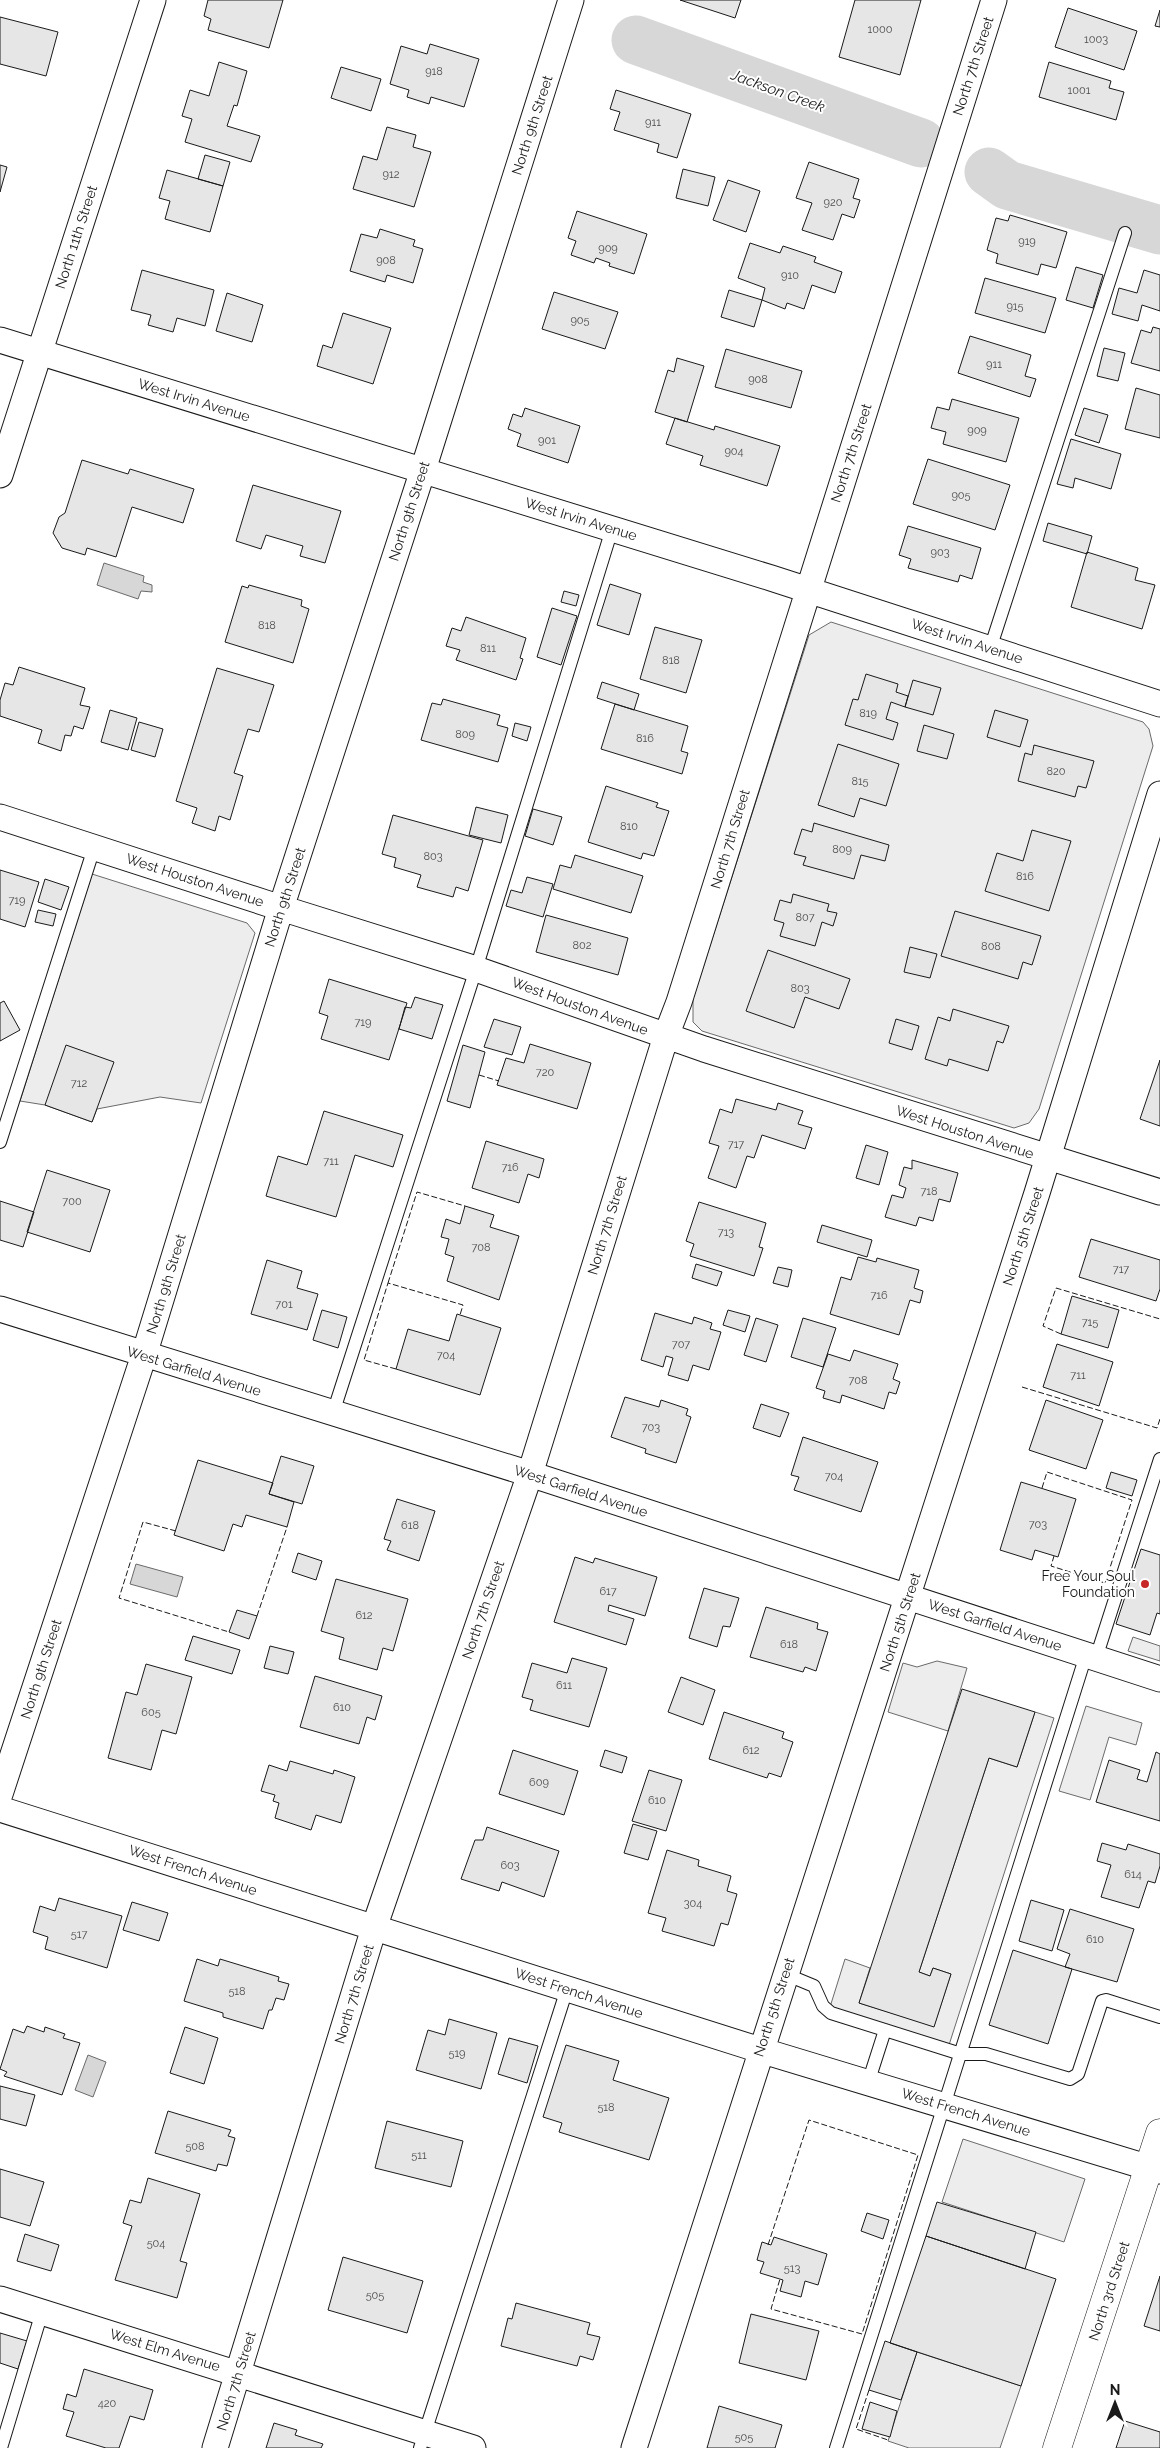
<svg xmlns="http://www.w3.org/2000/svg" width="1160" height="2448" font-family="Raleway,sans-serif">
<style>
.built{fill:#ededed;stroke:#6a6a6a}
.water{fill:#d7d7d7;stroke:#6a6a6a}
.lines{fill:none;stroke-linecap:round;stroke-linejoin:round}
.river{stroke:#d7d7d7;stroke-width:49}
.building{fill:#e6e6e6;stroke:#1a1a1a}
.service-casing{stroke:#1a1a1a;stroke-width:14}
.minor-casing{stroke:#1a1a1a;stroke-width:27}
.primary-casing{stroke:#1a1a1a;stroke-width:29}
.service{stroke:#fff;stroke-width:12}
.minor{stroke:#fff;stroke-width:25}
.primary{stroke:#fff;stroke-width:28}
.fence{stroke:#1a1a1a;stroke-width:1;stroke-dasharray:6 2.5;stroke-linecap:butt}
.poi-dot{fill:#c62828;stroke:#fff;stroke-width:2}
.labels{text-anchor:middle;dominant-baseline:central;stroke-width:4;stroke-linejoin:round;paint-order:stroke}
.number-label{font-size:11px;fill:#4d4d4d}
.street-label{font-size:14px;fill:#1a1a1a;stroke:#fff}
.poi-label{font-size:14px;fill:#1a1a1a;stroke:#fff;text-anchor:end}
.water-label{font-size:15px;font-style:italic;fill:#1a1a1a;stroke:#fff}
</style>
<rect width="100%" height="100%" fill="#fff"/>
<path class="built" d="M831,622L1143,722L1149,729L1153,746L1039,1109L1029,1123L1014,1128L702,1031L693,1022V999L809,635Z
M92,874L247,923L255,933L201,1103L160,1097L97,1109L92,1122L45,1105L20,1101Z
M1133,1637L1160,1646V1661L1128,1651Z
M937,1661L967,1668L948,1731L888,1712L903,1663L917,1667Z
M1086,1706L1142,1723L1136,1745L1109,1737L1090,1800L1059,1791Z
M1035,1712L1054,1718L949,2045L830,2007L845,1959L870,1968L859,2003L934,2026L951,1974L933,1968L930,1976L919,1972L989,1758L1017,1767Z
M963,2139L1085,2179L1064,2242L942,2202Z
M917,2352L1021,2386L1000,2448H909L888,2441Z"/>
<path class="water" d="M104,563L144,576L143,582L152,585V592L141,591L138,599L97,585Z
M136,1564L183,1577L177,1597L130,1584Z
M88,2055L106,2062L93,2097L75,2090Z"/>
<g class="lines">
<path class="river" d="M636,40L921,143
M989,172L1007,185L1160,230"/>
</g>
<path class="building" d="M208,0H283L269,48L208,30L211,19L204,16Z
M680,0H741L735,18Z
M855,0H921L900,75L839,57Z
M1068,8L1137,31L1124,70L1055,47Z
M1160,10V27L1155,26Z
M0,17L58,32L46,76L0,64Z
M430,44L479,59L464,107L431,97L429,104L407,97L409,90L390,84L401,46L427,54Z
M219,62L247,71L237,106L234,105L227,126L260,136L251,162L185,142L192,119L182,116L190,90L209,96Z
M1049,62L1111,81L1109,88L1124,92L1116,120L1039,97Z
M341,67L381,79L371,111L331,98Z
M616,90L691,114L677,158L657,152L659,144L614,130L620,112L610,109Z
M387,127L416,135L413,147L431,152L414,207L353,189L363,156L377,160Z
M205,155L230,162L223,186L198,179Z
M809,162L859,179L853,198L860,200L854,218L842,214L833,240L802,230L812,203L796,198Z
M0,165L7,167L0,192Z
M683,169L715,177L708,206L676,198Z
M167,170L223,186L210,232L165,219L170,201L159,198Z
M728,180L760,191L746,232L713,220Z
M577,211L647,234L634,274L609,266L610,263L596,258L594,263L571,255L576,241L568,238Z
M1010,215L1067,232L1056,268L1041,264L1038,275L996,263L998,254L987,250L996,218L1008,221Z
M380,229L415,240L413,246L423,249L413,283L387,275L385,282L350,271L361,234L377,238Z
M750,243L780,253L783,246L816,257L814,262L842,272L835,293L812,285L804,309L787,303L785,309L762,300L765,288L738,278Z
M1076,267L1103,275L1093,308L1066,300Z
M142,270L214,290L205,326L177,318L173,332L148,325L151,315L131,310Z
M1144,270L1160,275V311L1142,305L1138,321L1112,314L1119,288L1137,293Z
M985,278L1056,298L1045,333L975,313Z
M729,290L762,300L754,327L721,317Z
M554,292L618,312L605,349L542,329Z
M227,293L263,305L252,342L216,331Z
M343,313L391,328L373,384L317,366L323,345L332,348Z
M1153,327L1160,329V371L1131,363L1141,330L1151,333Z
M970,336L1031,355L1025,376L1036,379L1030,397L958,373Z
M1104,348L1125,353L1118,381L1097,376Z
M726,349L802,371L791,408L715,387Z
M677,358L704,366L687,422L655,412L668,370L674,372Z
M1136,388L1160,395V438L1125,429Z
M952,399L1019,418L1006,462L943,444L946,432L931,428L937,407L949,410Z
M525,408L580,426L568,463L517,446L521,434L508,429L513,414L522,417Z
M1084,408L1108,415L1099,443L1075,435Z
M675,418L714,430L715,426L780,446L767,486L700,465L703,456L666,444Z
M1071,439L1121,454L1111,489L1075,478L1073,488L1057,484Z
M928,459L1010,485L995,530L913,504Z
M82,460L128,474L130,469L194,489L183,523L132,507L116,557L87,548L85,555L62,548L53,533L59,517L65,513Z
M253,485L341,511L325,563L300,556L303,546L266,535L261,549L236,541Z
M1048,523L1092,536L1087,554L1043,541Z
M908,526L981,548L972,579L960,575L958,582L908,568L911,559L899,555Z
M1087,552L1138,568L1135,580L1155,585L1142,629L1071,607Z
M610,584L641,594L629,635L597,625Z
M249,585L302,600L301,606L309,609L293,663L225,642L242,586L248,588Z
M564,591L579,595L576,606L561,602Z
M552,608L577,616L561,665L537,657Z
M466,617L526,638L520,658L523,659L516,680L456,660L460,650L446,646L452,628L461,631Z
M655,627L702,640L686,693L640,679Z
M19,667L85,688L80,705L90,707L83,729L74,726L71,736L65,735L61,751L38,743L42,730L0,716V700L5,683L13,685Z
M217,668L274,685L259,732L248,729L234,773L243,776L230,820L219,816L215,831L192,823L197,808L176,801Z
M866,674L898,684L896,692L908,696L905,707L891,702L886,719L898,723L893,740L845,725L853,699L858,700Z
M913,680L941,688L933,715L905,707Z
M602,682L639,694L634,710L597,698Z
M443,699L500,715L497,725L508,728L498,762L421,740L432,703L441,705Z
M615,704L688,726L681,751L688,753L682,774L601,749Z
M110,710L137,718L128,750L101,742Z
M995,710L1028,720L1020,747L987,737Z
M139,722L163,729L155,757L131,750Z
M515,723L531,727L527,741L512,736Z
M924,725L954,734L947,759L917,751Z
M838,744L899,764L886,806L860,798L854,817L818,805Z
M1034,745L1094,761L1086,788L1078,786L1075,797L1018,781L1025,753L1032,755Z
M606,786L658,803L656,807L669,811L654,856L643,853L641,859L588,842Z
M476,807L508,815L501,843L469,835Z
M533,809L562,817L553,845L525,836Z
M393,815L483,840L468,891L456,887L453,897L417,887L421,875L394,867L396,858L382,854Z
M814,823L889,845L885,861L861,855L854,879L803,865L806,857L794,854L802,829L812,832Z
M1032,830L1071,841L1049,911L985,891L997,853L1023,861Z
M575,855L643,876L631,913L553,889L560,865L571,868Z
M0,870L39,882L25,927L0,919Z
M527,877L553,884L543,917L506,906L511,890L522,893Z
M45,879L69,887L61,910L38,902Z
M793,894L829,904L827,911L837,913L833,926L822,922L815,946L780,936L784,923L774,920L780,900L791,903Z
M38,910L56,914L53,926L35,922Z
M955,911L1041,936L1032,965L1023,962L1018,979L941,956Z
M546,915L628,938L618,975L536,952Z
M910,947L937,954L930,978L904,972Z
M768,950L850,979L839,1009L805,997L794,1028L746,1011Z
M329,979L407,1003L389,1060L321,1039L328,1016L319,1013Z
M415,997L443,1005L432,1039L399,1029L405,1007L411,1008Z
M4,1001L20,1030L0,1041V1003Z
M953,1009L1009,1026L1003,1043L997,1041L988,1071L949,1059L947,1066L925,1059L938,1017L950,1021Z
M494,1019L521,1027L512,1055L484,1047Z
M896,1019L919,1026L912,1050L889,1043Z
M530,1044L591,1063L577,1109L497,1085L506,1058L524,1063Z
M66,1045L114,1062L92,1122L45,1105Z
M463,1045L485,1052L470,1108L447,1101Z
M1160,1060V1126L1140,1119Z
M736,1099L776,1110L778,1103L803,1111L798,1124L812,1128L805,1149L762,1135L754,1158L747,1156L736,1188L708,1178L719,1146L709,1143L720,1109L732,1113Z
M324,1111L403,1135L393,1167L355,1155L336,1217L266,1196L278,1156L307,1165Z
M486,1141L544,1159L539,1178L528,1174L519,1203L472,1188Z
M866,1145L888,1152L879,1185L856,1178Z
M912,1160L958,1173L950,1202L939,1199L933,1221L919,1217L916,1226L885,1217L892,1195L903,1198L906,1188L899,1185L904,1167L912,1169Z
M47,1170L110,1190L90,1252L27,1232Z
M0,1201L34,1212L23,1247L0,1240Z
M699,1202L766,1223L759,1247L763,1248L754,1276L690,1256L694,1244L686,1241Z
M465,1206L494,1215L490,1227L519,1236L499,1300L447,1281L454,1257L445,1254L449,1239L441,1237L446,1219L460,1224Z
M822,1225L872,1240L867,1257L817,1242Z
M1091,1239L1160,1260V1289L1156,1301L1079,1277Z
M858,1257L876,1262L877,1258L919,1270L914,1288L923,1291L920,1303L910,1300L899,1335L830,1314L841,1277L851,1280Z
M267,1260L302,1271L297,1288L318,1294L307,1330L251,1314Z
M696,1264L722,1272L717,1286L692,1278Z
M778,1267L792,1270L788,1287L773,1283Z
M1072,1296L1119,1310L1108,1348L1061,1334Z
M322,1310L347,1317L338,1348L313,1340Z
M728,1310L750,1316L745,1332L723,1325Z
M655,1313L692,1324L694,1317L712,1323L710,1329L721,1332L709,1370L693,1365L688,1381L668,1375L673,1358L666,1356L663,1367L641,1360Z
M457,1314L501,1328L480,1395L396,1369L408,1329L449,1341Z
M756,1318L778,1325L766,1362L744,1355Z
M803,1318L836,1328L823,1367L791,1357Z
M1057,1344L1113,1362L1099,1406L1043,1387Z
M854,1350L898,1364L893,1379L900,1382L896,1394L889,1392L884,1409L842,1395L840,1403L823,1398L825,1391L816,1388L828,1354L850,1361Z
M625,1397L659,1407L661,1400L688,1409L686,1415L691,1417L676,1463L645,1453L646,1449L611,1437Z
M1046,1400L1103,1420L1086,1469L1029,1450Z
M761,1404L789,1413L780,1437L753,1428Z
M803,1437L878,1462L861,1512L794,1490L799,1477L791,1475Z
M281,1456L314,1466L302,1504L269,1494Z
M198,1460L273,1483L269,1494L294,1502L287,1527L246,1515L242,1527L233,1524L224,1551L174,1535Z
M1111,1472L1137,1480L1132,1496L1106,1488Z
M1021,1482L1076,1499L1058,1557L1035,1550L1032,1560L1000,1550Z
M397,1499L435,1511L419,1561L387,1550L391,1541L384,1539Z
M1141,1549L1160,1555V1614L1157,1613L1150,1635L1116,1624Z
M298,1553L322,1561L316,1580L292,1572Z
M575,1557L593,1563L595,1558L657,1577L645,1616L609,1605L608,1611L634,1619L626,1645L554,1622Z
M336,1579L408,1599L393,1651L383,1648L377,1670L339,1659L344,1638L321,1631Z
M704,1588L739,1598L730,1627L723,1626L717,1647L689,1638Z
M766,1607L818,1623L817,1629L828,1632L816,1671L805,1667L803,1672L750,1657Z
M237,1610L257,1616L249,1639L229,1632Z
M193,1636L240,1650L232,1674L185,1660Z
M270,1646L294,1652L288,1674L264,1668Z
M572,1658L607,1668L589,1727L530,1710L533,1700L522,1697L532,1663L567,1673Z
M146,1664L192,1677L176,1734L162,1730L151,1770L108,1758L126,1692L137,1695Z
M315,1676L382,1696L375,1720L367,1717L359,1744L300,1727Z
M681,1677L715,1690L703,1725L668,1712Z
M962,1689L1035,1712L1017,1767L989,1758L919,1972L930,1976L933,1968L951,1974L934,2027L859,2003Z
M724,1712L784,1732L782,1738L793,1742L781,1777L769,1773L767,1778L709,1759Z
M513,1750L578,1771L564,1815L499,1794Z
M605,1750L627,1757L622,1773L600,1766Z
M1156,1752L1160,1754V1821L1096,1802L1109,1760L1140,1770L1137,1779L1147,1782Z
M290,1761L333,1774L334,1770L355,1777L341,1823L316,1815L311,1830L275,1818L279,1803L273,1801L275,1795L261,1791L269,1765L287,1771Z
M649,1770L682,1780L666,1831L632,1821Z
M633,1824L657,1831L648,1860L624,1853Z
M487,1827L559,1851L544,1897L502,1882L499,1891L461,1879L475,1840H483Z
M1102,1843L1126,1850L1128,1844L1160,1854V1866L1155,1883L1148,1881L1139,1908L1101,1897L1111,1865L1097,1861Z
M667,1850L699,1860L698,1866L731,1876L727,1891L737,1894L728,1925L721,1923L714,1946L662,1931L666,1918L648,1913Z
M59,1898L122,1916L107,1968L45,1949L48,1937L33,1932L40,1906L55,1911Z
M1031,1900L1064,1910L1052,1951L1019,1941Z
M132,1902L168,1913L159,1941L123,1930Z
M1070,1909L1134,1929L1117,1982L1065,1967L1070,1954L1057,1949Z
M1013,1950L1072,1969L1048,2044L989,2025Z
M197,1959L218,1966L220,1959L279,1977L278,1981L289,1984L284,2000L276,1998L272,2010H269L263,2029L223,2017V2013L184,2001Z
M449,2019L497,2033L481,2089L416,2070L428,2030L445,2035Z
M27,2026L44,2032L45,2027L65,2034L63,2038L80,2043L62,2095L4,2076L7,2072L0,2069L13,2029L24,2033Z
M185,2027L218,2038L204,2084L170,2073Z
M509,2038L538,2046L527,2083L498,2074Z
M566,2045L619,2061L613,2080L669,2098L649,2160L559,2132L562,2123L543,2117Z
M0,2086L35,2095L26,2126L0,2119Z
M168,2111L231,2130L228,2136L235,2138L227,2166L218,2164L216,2171L155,2153Z
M387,2121L463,2141L451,2187L375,2168Z
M0,2169L44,2182L30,2226L0,2217Z
M148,2178L200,2194L180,2261L187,2263L177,2298L115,2280L132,2226L123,2223L130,2200L141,2203Z
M937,2202L1036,2232L1025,2269L926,2236Z
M867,2213L889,2220L883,2239L861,2231Z
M25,2234L59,2245L51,2271L17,2261Z
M926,2236L1056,2279L1021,2386L890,2343Z
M774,2237L827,2254L818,2285L805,2281L801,2297L780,2291L783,2280L760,2273L764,2262L757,2260L762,2242L771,2245Z
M343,2257L423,2281L407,2333L328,2310Z
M1160,2276V2331L1144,2326Z
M516,2303L590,2323L587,2334L600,2337L593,2360L580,2356L577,2366L501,2346L508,2318L512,2319Z
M751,2314L819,2331L806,2380L739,2363Z
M0,2333L27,2341L18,2369L0,2363Z
M885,2341L917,2352L901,2400L869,2390Z
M84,2369L153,2390L144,2420L130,2416L119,2448H106L66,2436L74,2412L63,2409L67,2394L76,2397Z
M870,2402L897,2411L890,2437L862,2429Z
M719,2406L782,2425L775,2448H707Z
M1125,2421L1160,2432V2448H1116Z
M274,2423L297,2430L295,2435L323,2444L321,2448H266Z"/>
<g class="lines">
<g class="service-casing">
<path id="service" d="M990,649L1125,233
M0,1142L94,848
M333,1413L476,969L612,529
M1096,1658L1160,1459
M785,1974L814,1986L823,2006L831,2013L961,2054H986L1070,2079L1078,2074L1102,2001L1106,2000L1160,2017
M868,2083L885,2030
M1,2448L42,2312
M420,2448L567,1989
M836,2448L1086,1655"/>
</g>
<g class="minor-casing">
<path id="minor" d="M0,340L771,578L1160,704
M0,475L153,0
M0,817L281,908L476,969L704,1049L1160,1192
M0,1309L530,1474L1160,1679
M0,1794L144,1355L281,908L423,470L571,0
M0,1809L760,2050L1160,2171
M0,2299L473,2448
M215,2448L374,1928L530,1474L666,1036L679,1002L994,0
M634,2448L1037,1193L1160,794"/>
</g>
<g class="primary-casing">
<path id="primary" d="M1057,2448L1160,2133"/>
</g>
<use href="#service" class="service"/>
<use href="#minor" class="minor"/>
<use href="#primary" class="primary"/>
<path class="fence" d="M479,1075L499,1081
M388,1283L417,1192L465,1206
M1061,1334L1043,1326L1056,1288L1160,1319
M396,1369L364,1360L388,1283L463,1305L460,1315
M1022,1387L1157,1428L1160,1419
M1042,1488L1047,1472L1132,1500L1105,1583L1051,1566L1054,1556
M176,1531L143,1522L119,1598L229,1632
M257,1616L287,1527
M768,2245L809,2120L918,2155L862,2334L771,2309L780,2279
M869,2390L856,2429L888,2440"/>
</g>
<circle class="poi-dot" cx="1145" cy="1584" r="5"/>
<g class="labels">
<g class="number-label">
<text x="880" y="29">1000</text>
<text x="1096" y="39">1003</text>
<text x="434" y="71">918</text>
<text x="1079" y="90">1001</text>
<text x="653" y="122">911</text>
<text x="391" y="174">912</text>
<text x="833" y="202">920</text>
<text x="1027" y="241">919</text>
<text x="608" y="248">909</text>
<text x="386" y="260">908</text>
<text x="790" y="275">910</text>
<text x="1015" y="306">915</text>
<text x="580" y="320">905</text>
<text x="994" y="364">911</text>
<text x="758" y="379">908</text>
<text x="977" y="430">909</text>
<text x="547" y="440">901</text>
<text x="734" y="451">904</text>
<text x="961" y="495">905</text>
<text x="940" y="552">903</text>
<text x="267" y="625">818</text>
<text x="488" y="648">811</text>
<text x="671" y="660">818</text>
<text x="868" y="713">819</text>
<text x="465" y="734">809</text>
<text x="645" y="738">816</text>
<text x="1056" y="771">820</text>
<text x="860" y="781">815</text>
<text x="629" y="826">810</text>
<text x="842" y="849">809</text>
<text x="433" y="856">803</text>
<text x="1025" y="876">816</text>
<text x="17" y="900">719</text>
<text x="805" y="917">807</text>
<text x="582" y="945">802</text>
<text x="991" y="946">808</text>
<text x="800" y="988">803</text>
<text x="363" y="1022">719</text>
<text x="545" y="1072">720</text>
<text x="79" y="1083">712</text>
<text x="736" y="1144">717</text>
<text x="331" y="1161">711</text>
<text x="510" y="1167">716</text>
<text x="929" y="1191">718</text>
<text x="72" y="1201">700</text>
<text x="726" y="1232">713</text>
<text x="481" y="1247">708</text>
<text x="1121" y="1269">717</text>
<text x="879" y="1295">716</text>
<text x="284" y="1304">701</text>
<text x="1090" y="1322">715</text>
<text x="681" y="1344">707</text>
<text x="446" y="1355">704</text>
<text x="1078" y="1375">711</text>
<text x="858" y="1380">708</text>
<text x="651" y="1427">703</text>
<text x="834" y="1476">704</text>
<text x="1038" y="1524">703</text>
<text x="410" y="1525">618</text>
<text x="608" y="1591">617</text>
<text x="364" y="1615">612</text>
<text x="789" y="1644">618</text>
<text x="564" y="1685">611</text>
<text x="342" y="1707">610</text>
<text x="151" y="1712">605</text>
<text x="751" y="1750">612</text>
<text x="539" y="1782">609</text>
<text x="657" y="1800">610</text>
<text x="510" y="1865">603</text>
<text x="1133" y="1874">614</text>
<text x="693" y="1903">304</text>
<text x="79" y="1934">517</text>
<text x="1095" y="1939">610</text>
<text x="237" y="1991">518</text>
<text x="457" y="2053">519</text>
<text x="606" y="2107">518</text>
<text x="195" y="2146">508</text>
<text x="419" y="2155">511</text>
<text x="156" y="2243">504</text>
<text x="792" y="2268">513</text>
<text x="375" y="2295">505</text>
<text x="107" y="2403">420</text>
<text x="744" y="2437">505</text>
</g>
<g class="street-label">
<text transform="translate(973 66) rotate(-72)">North 7th Street</text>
<text transform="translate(532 125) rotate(-72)">North 9th Street</text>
<text transform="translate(76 237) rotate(-72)">North 11th Street</text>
<text transform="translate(194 400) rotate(17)">West Irvin Avenue</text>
<text transform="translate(851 453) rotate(-72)">North 7th Street</text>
<text transform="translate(409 511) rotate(-72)">North 9th Street</text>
<text transform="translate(581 519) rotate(17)">West Irvin Avenue</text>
<text transform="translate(967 641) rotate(18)">West Irvin Avenue</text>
<text transform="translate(730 839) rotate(-73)">North 7th Street</text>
<text transform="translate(195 880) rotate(18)">West Houston Avenue</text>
<text transform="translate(285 897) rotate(-72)">North 9th Street</text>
<text transform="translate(580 1006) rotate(20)">West Houston Avenue</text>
<text transform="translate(965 1132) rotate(18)">West Houston Avenue</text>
<text transform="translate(607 1225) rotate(-73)">North 7th Street</text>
<text transform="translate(1023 1236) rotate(-72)">North 5th Street</text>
<text transform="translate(166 1284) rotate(-73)">North 9th Street</text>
<text transform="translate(194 1371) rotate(17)">West Garfield Avenue</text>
<text transform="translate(581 1491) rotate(18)">West Garfield Avenue</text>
<text transform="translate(483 1610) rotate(-71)">North 7th Street</text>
<text transform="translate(900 1622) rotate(-72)">North 5th Street</text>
<text transform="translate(995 1625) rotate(18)">West Garfield Avenue</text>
<text transform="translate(41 1669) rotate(-72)">North 9th Street</text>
<text transform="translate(193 1870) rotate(18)">West French Avenue</text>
<text transform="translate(579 1993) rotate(18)">West French Avenue</text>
<text transform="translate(354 1994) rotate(-73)">North 7th Street</text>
<text transform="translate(774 2007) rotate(-72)">North 5th Street</text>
<text transform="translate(966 2112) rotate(17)">West French Avenue</text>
<text transform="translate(1109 2291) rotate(-72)">North 3rd Street</text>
<text transform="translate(165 2350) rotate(17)">West Elm Avenue</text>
<text transform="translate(236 2381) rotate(-73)">North 7th Street</text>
</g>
<g class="poi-label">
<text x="1135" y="1576">Free Your Soul<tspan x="1135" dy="16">Foundation</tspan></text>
</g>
<g class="water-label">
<text transform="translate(778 91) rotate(20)">Jackson Creek</text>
</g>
</g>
<g transform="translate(1115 2403)" stroke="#ffffff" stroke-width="4" paint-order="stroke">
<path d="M0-4L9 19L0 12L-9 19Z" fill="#1a1a1a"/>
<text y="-8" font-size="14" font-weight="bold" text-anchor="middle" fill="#1a1a1a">N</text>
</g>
</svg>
